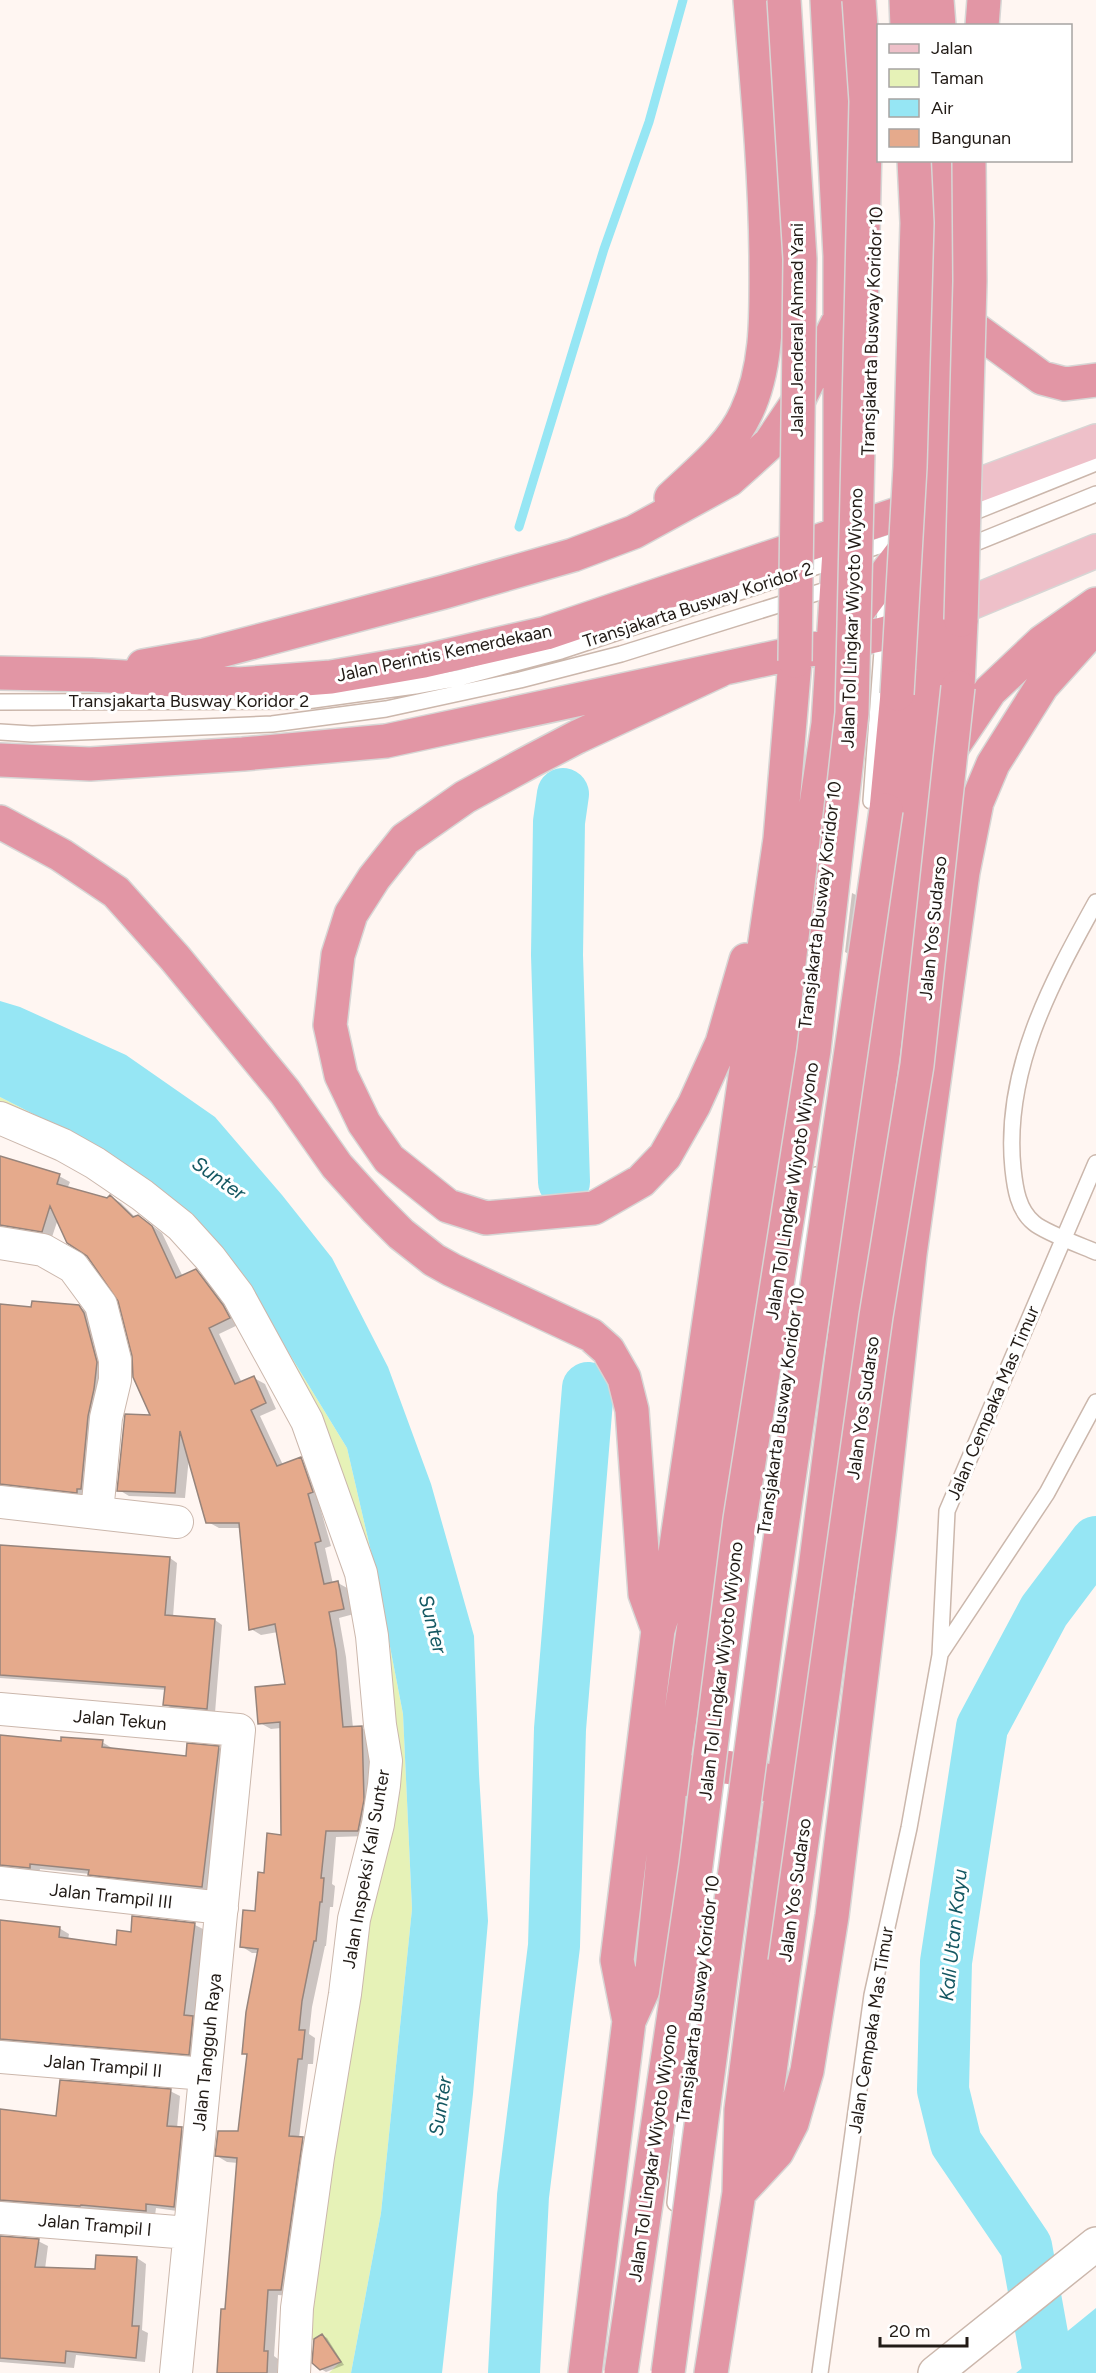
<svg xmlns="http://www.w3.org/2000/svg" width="1096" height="2373" font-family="Figtree,sans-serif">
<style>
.green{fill:#e6f2b7}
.water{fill:#96e6f4}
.shadow{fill:#0003}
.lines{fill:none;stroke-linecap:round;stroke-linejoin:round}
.stream{stroke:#96e6f4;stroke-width:9}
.river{stroke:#96e6f4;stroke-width:52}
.building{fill:#e5aa8c;stroke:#97847b;stroke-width:1.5}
.lane-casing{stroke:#cbb7ac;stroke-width:18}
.street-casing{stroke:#cbb7ac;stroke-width:34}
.secondary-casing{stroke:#cbb7ac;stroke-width:36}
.primary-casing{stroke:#d7d6d5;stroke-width:36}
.highway-casing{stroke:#d7d6d5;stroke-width:36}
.lane{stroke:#fff;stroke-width:15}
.street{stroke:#fff;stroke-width:32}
.secondary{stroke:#fff;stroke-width:33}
.primary{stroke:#eec0c9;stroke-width:33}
.highway{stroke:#e296a5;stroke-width:33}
.highway-bridge-casing{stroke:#d7d6d5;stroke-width:36;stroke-linecap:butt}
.highway-bridge{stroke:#e296a5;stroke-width:33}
.labels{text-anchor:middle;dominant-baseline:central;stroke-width:6;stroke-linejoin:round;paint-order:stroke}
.street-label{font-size:18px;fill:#221b16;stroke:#fff}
.water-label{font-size:20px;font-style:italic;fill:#145862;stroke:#fff}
</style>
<rect width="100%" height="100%" fill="#fff6f2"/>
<path class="green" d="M0,1097L102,1149L200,1224L276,1332L347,1448L375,1569L403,1714L412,1909L381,2213L351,2373H329L340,2362L322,2334L295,2351L378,1824L351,1543L210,1258L0,1118Z"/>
<path class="water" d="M0,1001L20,1007L126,1055L215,1117L282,1195L332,1258L388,1367L431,1484L474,1636L479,1774L488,1921L473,2094L442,2373H351L381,2213L412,1909L403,1714L375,1569L347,1448L276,1332L200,1224L102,1149L0,1097Z
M1096,2308V2373H1016Z"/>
<path class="shadow" d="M852,893L862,898L854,957L845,952Z
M0,1157L59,1176L70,1182L67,1189L108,1200L111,1197L121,1203L136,1218L138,1217L149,1223L162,1233L183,1277L196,1271L207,1277L240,1324L219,1334L242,1383L254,1378L265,1384L276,1409L260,1416L283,1465L300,1458L311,1465L323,1498L318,1500L331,1546L325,1548L333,1584L338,1583L349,1589L354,1614L339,1618L346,1657L353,1728H362L372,1734L368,1836L336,1837L332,1884L335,1886L333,1907H330L326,1946H325L312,2007L309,2034L315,2038L313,2064H308L299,2138L313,2145L292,2296L278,2295L274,2356L278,2359L277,2373H218L227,2311L238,2163L227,2162L217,2156L239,2133L248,2056L243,2053L259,1953H252L241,1946L256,1912L265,1874L282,1836L281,1728L271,1729L260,1723L287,1685L278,1632L261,1635L251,1629L241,1528H219L208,1522L189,1457L185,1498L129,1496L119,1490L153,1416L117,1294L88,1255L58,1219L52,1237L0,1230Z
M0,1305L33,1308L78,1307L87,1311L104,1374L85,1496L0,1490Z
M0,1546L170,1558L177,1563L173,1617L215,1620L222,1625L215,1713L173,1709L165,1704L166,1690L0,1678Z
M0,1735L62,1743L102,1742L112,1748V1750L187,1758L188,1745L219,1748L229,1753L212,1891L100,1880L90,1874L40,1869L39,1873L0,1872Z
M133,1918L195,1925L205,1930L194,2019L202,2023L199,2059L0,2048V1921L59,1928L69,1934L68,1940L117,1947L132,1933Z
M170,2091L180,2096L177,2128L191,2134L184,2212L156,2208L155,2216L0,2209V2110L58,2117Z
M0,2237L38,2241L48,2246L45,2269L97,2271L137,2258L146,2264L142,2330L148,2333L145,2362L76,2355L74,2368L0,2362Z
M322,2335L327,2338L344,2365L326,2372L321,2369Z"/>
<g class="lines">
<path class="stream" d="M519,527L604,249L649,122L683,0"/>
<path class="river" d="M563,794L559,822L557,955L564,1182
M514,2373L523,2196L554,1946L560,1729L588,1388
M1049,2373L1026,2246L956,2143L943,2090L946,1962L982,1727L1044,1611L1096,1542"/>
</g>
<path class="building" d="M0,1156L60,1174L57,1184L107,1198L110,1195L133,1217L138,1215L152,1226L176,1278L196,1269L223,1305L230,1318L209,1328L235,1384L254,1376L266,1403L251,1410L277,1466L301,1457L313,1492L308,1494L321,1541L315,1543L324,1584L338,1581L344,1609L329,1612L336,1650L343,1727L362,1726L364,1800L358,1831H326L321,1878H324L322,1902H320L316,1941H314L302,2001L299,2030H305L302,2059H298L289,2136L303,2137L281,2290H268L264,2351H268L267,2373H217L221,2309H225L237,2158L215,2156L218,2131H238L247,2054H242L246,2012L258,1949L240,1947L243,1910L255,1911L258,1872L264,1873L267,1833L281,1835L280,1722L258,1724L255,1687L285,1684L275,1624L249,1630L239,1523H206L180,1431L175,1493L117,1491L125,1414L150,1415L133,1377L132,1356L118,1301L87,1256L67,1243L50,1206L42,1232L0,1225Z
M32,1301L79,1305L84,1313L97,1362L94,1389L88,1416L81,1489H77V1493L0,1484V1304L31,1307Z
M0,1545L170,1557L165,1615L215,1619L207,1709L163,1705L165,1687L0,1675Z
M0,1735L61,1741V1737L103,1740L102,1747L186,1756L187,1743L219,1746L202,1887L88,1875L89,1870L30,1864V1868L0,1865Z
M132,1916L195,1923L184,2015L193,2016L189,2055L0,2039V1920L60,1927L59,1937L116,1945L117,1930L131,1932Z
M60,2080L171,2089L167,2126L182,2127L174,2207L146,2204V2211L81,2205L80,2206L0,2200V2109L56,2116Z
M0,2236L39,2239L35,2267L95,2269L96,2255L137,2257L132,2326H139L136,2358L66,2351L65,2363L0,2358Z
M322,2334L341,2362L320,2370L312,2363L314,2339Z"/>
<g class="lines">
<g class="lane-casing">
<path id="lane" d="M962,517L1096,463
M963,548L1096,494
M0,702L306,701L415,686L459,678L561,651L909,536
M0,732L32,734L272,724L386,709L520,680L621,654L839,586
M871,801L887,583
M1096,902C1050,985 1003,1072 1013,1169C1015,1188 1018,1210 1034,1223C1044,1232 1082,1246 1096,1252
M940,1654L1047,1493L1096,1402
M675,2203L701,1946L731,1767L756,1586L816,1175
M820,2373L872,1995L909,1828L940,1655L947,1511L1096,1163"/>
</g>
<g class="street-casing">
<path id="street" d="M0,1118L63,1145L95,1163L142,1195L181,1226L210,1258L238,1295L307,1421L361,1573L372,1636L380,1725L386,1761L384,1785L378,1824L354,1919L345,1994L318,2157L297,2308L294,2373
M0,1243L43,1250L73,1267L101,1305L115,1360V1380L106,1418L97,1513
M0,1502L177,1522
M0,1709L239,1730L176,2373
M0,1883L222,1908
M0,2057L205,2074
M0,2218L189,2233"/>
</g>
<g class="secondary-casing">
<path id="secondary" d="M935,2373L1096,2244"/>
</g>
<g class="primary-casing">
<path id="primary" d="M941,499L1096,441
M937,617L1096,551"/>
</g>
<g class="highway-casing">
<path id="highway" d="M906,0L907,26
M937,0L939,26
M982,26L984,0
M949,310L1042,378L1065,384L1096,380
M671,498C698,472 730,448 746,413C769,365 766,308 766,256C765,170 757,85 750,0
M843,631L913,538
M143,666L205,655L444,592L573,555L634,532L729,480L770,443L797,403L837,324
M725,668L577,737L533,760L465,797L405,839L374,878L351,914L338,955L330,1025L341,1075L364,1123L389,1159L448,1206L486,1218L594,1208L641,1181L665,1156L694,1105L722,1043L746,960
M0,673L91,675L239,684L331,677L424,661L546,633L933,502
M958,687L961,620
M947,755L990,691L1042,642L1096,604
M0,760L90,764L243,754L386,741L883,634L927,620
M886,810L897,694
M0,822L61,855L116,892L175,958L285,1092L337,1166L375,1208L401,1234L434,1260L452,1270L591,1335L608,1350L624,1378L632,1410L645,1594L658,1630
M682,1780C687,1777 693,1773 699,1770C722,1762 755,1770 772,1787
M629,2021L652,1970L670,1786L828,724L840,535V256L827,0
M755,2142L764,2114L785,1962
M739,2193L777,2152L792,2123L807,2071L832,1916L880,1526L910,1254L963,872L977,802L993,764L1042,686L1096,626
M585,2373L629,2021L617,1960L658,1630L667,1601L671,1580L780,839L795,661
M711,2373L739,2193L741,2110L781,1797L814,1577L850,1292L919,799L931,670L939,527L946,237L945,160"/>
</g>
<use href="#lane" class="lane"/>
<use href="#street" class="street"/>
<use href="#secondary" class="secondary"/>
<use href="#primary" class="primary"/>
<use href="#highway" class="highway"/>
<g class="highway-bridge-casing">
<path id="highway-bridge" d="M784,0L800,259L795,661
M961,620L970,281L969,160
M897,694L910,467L917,223L914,160
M785,1962L876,1316L917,1065L958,687
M621,2373L696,1865L740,1519L814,1050L852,713L866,101L859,0
M668,2373L770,1609L886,810"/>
</g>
<use href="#highway-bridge" class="highway-bridge"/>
</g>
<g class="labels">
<g class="street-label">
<text transform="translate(797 330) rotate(-90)">Jalan Jenderal Ahmad Yani</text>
<text transform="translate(872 331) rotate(-88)">Transjakarta Busway Koridor 10</text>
<text transform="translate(698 605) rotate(-18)">Transjakarta Busway Koridor 2</text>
<text transform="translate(852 618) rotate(-88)">Jalan Tol Lingkar Wiyoto Wiyono</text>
<text transform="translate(444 653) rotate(-12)">Jalan Perintis Kemerdekaan</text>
<text x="189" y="701">Transjakarta Busway Koridor 2</text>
<text transform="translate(820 905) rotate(-83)">Transjakarta Busway Koridor 10</text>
<text transform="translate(933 928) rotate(-84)">Jalan Yos Sudarso</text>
<text transform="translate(792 1191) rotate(-81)">Jalan Tol Lingkar Wiyoto Wiyono</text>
<text transform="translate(993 1403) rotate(-67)">Jalan Cempaka Mas Timur</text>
<text transform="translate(863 1408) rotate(-82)">Jalan Yos Sudarso</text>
<text transform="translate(781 1411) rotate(-82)">Transjakarta Busway Koridor 10</text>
<text transform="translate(721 1671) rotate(-83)">Jalan Tol Lingkar Wiyoto Wiyono</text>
<text transform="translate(120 1720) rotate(5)">Jalan Tekun</text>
<text transform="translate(366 1869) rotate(-80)">Jalan Inspeksi Kali Sunter</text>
<text transform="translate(795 1890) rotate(-82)">Jalan Yos Sudarso</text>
<text transform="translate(111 1896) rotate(6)">Jalan Trampil III</text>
<text transform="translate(698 1999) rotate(-83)">Transjakarta Busway Koridor 10</text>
<text transform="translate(871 2030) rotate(-81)">Jalan Cempaka Mas Timur</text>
<text transform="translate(207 2052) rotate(-84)">Jalan Tangguh Raya</text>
<text transform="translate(103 2066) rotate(5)">Jalan Trampil II</text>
<text transform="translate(653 2153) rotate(-82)">Jalan Tol Lingkar Wiyoto Wiyono</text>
<text transform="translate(95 2225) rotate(5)">Jalan Trampil I</text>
</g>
<g class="water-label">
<text transform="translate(219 1178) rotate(35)">Sunter</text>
<text transform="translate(433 1624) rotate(75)">Sunter</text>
<text transform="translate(953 1935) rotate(-84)">Kali Utan Kayu</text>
<text transform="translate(440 2106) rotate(-81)">Sunter</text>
</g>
</g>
<rect x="877" y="24" width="195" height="138" fill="#ffffff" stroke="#a7a4a2" stroke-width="1.5"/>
<rect x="889" y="44" width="30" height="9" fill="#eec0c9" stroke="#a7a4a2" stroke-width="1.5"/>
<text x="931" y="54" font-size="18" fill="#221b16">Jalan</text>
<rect x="889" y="69" width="30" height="18" fill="#e6f2b7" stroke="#a7a4a2" stroke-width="1.5"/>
<text x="931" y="84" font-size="18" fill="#221b16">Taman</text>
<rect x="889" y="99" width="30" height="18" fill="#96e6f4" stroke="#a7a4a2" stroke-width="1.5"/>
<text x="931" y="114" font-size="18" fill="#221b16">Air</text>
<rect x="889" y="129" width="30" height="18" fill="#e5aa8c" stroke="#a7a4a2" stroke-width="1.5"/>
<text x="931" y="144" font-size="18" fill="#221b16">Bangunan</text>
<path d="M880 2337v9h87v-9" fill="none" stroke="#221b16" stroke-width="3"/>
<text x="889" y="2337" font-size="18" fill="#221b16" stroke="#ffffff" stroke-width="4.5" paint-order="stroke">20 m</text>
</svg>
